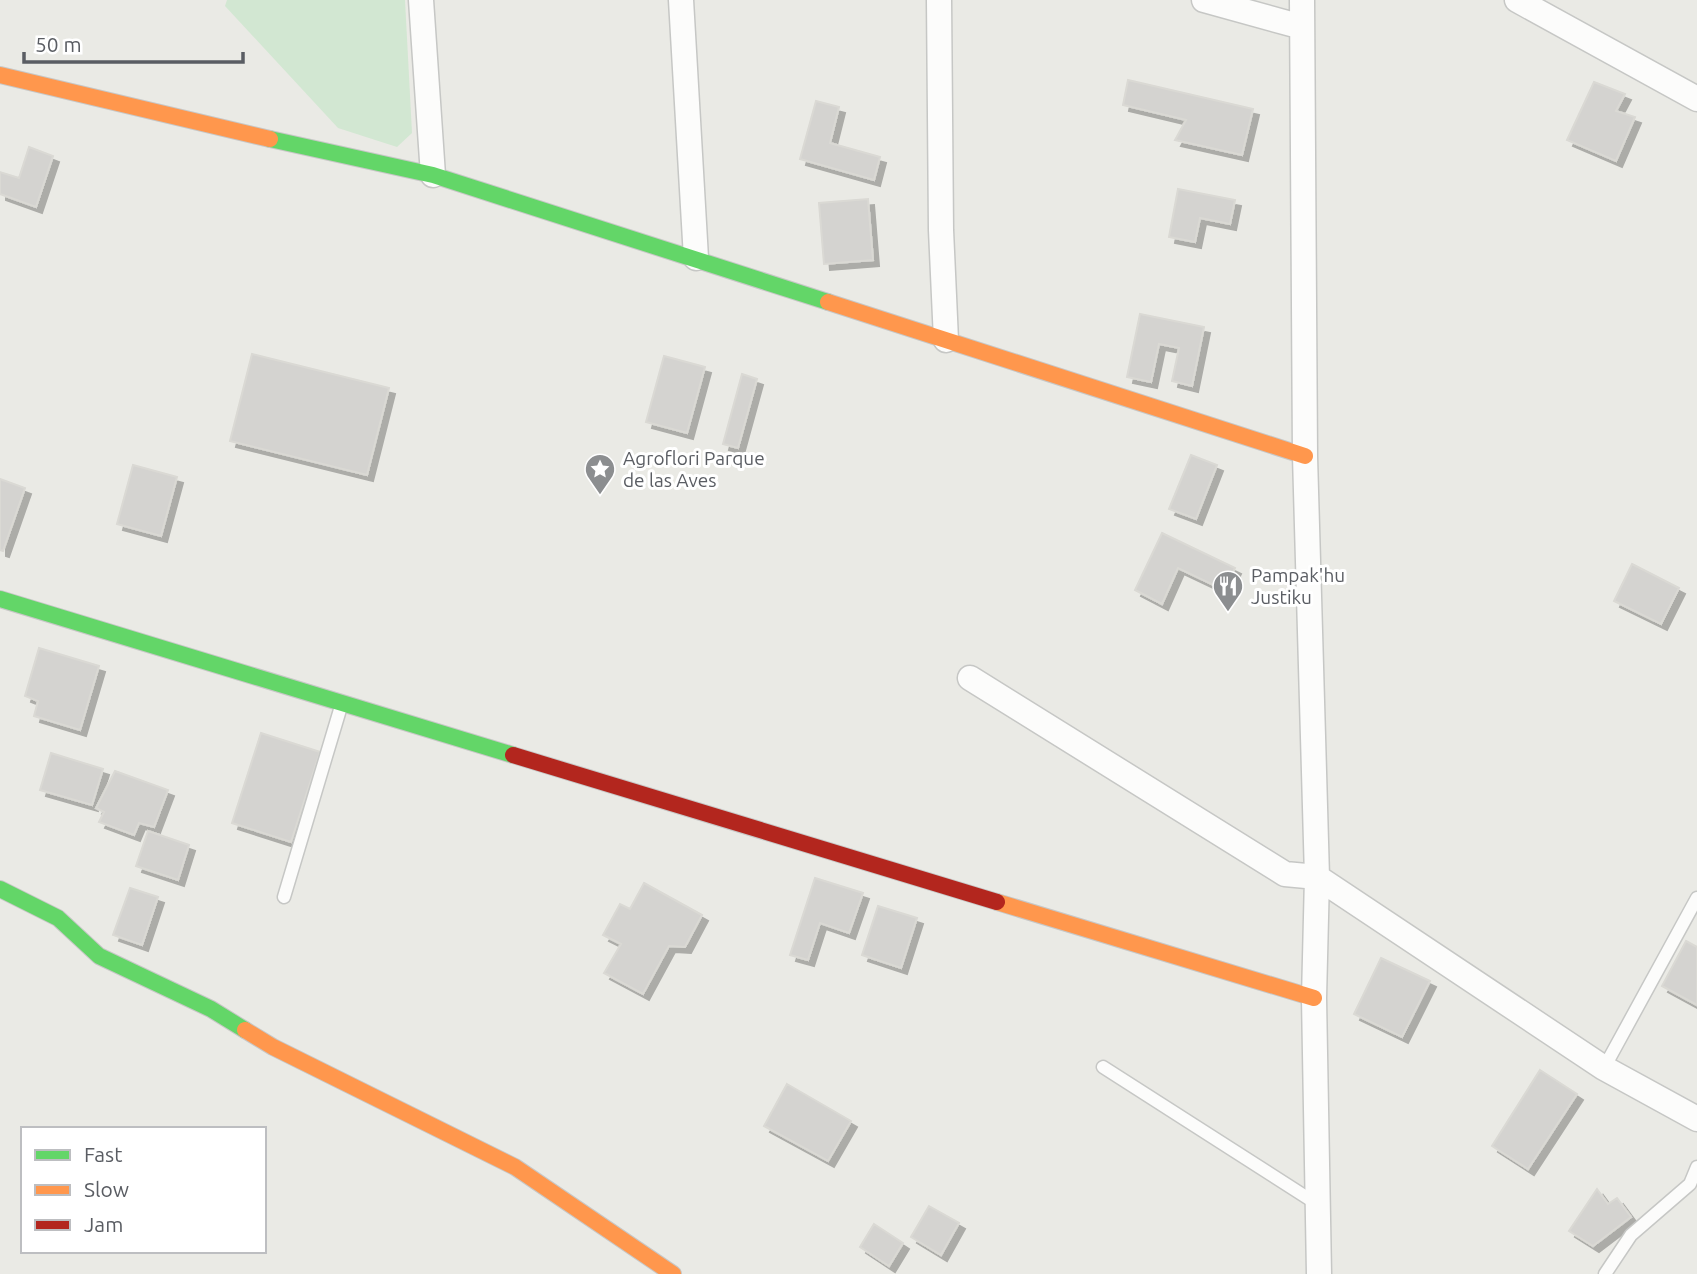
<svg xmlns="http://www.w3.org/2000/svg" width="1697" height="1274" font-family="Ubuntu,sans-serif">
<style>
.green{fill:#d2e7d2}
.building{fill:#d4d3d0;stroke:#dad9d4;stroke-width:2;filter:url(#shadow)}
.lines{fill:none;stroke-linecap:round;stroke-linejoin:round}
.lane-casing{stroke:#c6c7c5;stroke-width:15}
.street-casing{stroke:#c6c7c5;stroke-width:27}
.fast-casing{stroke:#c7c7c6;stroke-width:18}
.slow-casing{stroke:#c7c7c6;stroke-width:18}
.jam-casing{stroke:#c7c7c6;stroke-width:18}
.lane{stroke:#fcfcfb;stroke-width:12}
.street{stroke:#fcfcfb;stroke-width:24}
.fast{stroke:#63d668;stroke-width:16}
.slow{stroke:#ff974d;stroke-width:16}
.jam{stroke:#b3261e;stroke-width:16}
.labels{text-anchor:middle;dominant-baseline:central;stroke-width:6;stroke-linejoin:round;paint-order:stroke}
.poi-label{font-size:19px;fill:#5a5d63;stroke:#fff;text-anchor:start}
</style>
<defs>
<filter id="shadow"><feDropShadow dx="6" dy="6" stdDeviation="0" flood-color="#0004"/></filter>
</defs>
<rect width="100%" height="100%" fill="#eaeae5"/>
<path class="green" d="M227,0H405L412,133L397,147L338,128L225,6Z"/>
<path class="building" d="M1128,80L1253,109L1242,155L1175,140L1186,120L1123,105Z
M1594,82L1625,94L1616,111L1635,117L1616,161L1567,140Z
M816,101L839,107L830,143L880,157L874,180L800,159Z
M29,147L53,156L36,207L0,194V172L19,178Z
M1178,189L1235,200L1230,224L1200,218L1195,242L1169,237Z
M868,199L873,260L824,264L819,203Z
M1140,314L1204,327L1192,386L1172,381L1179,348L1159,344L1151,382L1127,377Z
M252,354L389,388L367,475L230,441Z
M664,356L705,367L687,433L646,422Z
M742,374L757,379L738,448L723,444Z
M1191,455L1217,465L1196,519L1169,509Z
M133,465L177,477L161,536L117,524Z
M0,479L25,488L3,551L0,550Z
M1162,533L1235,568L1224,590L1178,568L1162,604L1135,590Z
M1632,564L1679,588L1661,624L1614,601Z
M39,648L99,666L80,730L34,716L38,701L25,696Z
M261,733L320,752L291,842L232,823Z
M51,753L103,769L92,805L40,790Z
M115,771L168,790L154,827L139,823L134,835L99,822L104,812L96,808Z
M148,831L189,845L178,880L136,866Z
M815,878L863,893L849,933L820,923L808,960L790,955Z
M644,883L702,915L685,947L669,946L643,994L604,973L621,944L603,935L620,904L630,909Z
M130,888L158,897L142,945L113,935Z
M878,906L917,918L901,968L862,955Z
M1686,941L1697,947V1005L1662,986Z
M1381,958L1430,981L1402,1037L1354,1014Z
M1540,1070L1577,1094L1528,1169L1492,1146Z
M787,1084L851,1121L828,1161L764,1126Z
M1597,1189L1608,1204L1617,1198L1631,1217L1593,1246L1569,1231Z
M929,1206L959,1223L941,1255L911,1237Z
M874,1224L903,1243L889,1266L860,1247Z"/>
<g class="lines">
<g class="lane-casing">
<path id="lane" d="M284,897L342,703
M1103,1067L1317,1204
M1604,1068L1697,898
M1605,1274L1631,1235L1690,1184L1697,1167"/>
</g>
<g class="street-casing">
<path id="street" d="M421,0L433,175
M681,0L696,258
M939,0L941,230L946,340
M1204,0L1302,27
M1302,0L1305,456L1317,877L1314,998L1319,1274
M1517,0L1697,99
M970,678L1285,874L1317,877L1604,1068L1697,1119"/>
</g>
<g class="fast-casing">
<path id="fast" d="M270,139L433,175L828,302
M0,599L513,755
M0,889L58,918L99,956L211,1009L245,1030"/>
</g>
<g class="slow-casing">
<path id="slow" d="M0,75L270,139
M828,302L1305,456
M997,902L1314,998
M245,1030L273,1047L515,1167L673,1274"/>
</g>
<g class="jam-casing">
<path id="jam" d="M513,755L997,902"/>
</g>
<use href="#lane" class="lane"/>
<use href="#street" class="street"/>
<use href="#fast" class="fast"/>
<use href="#slow" class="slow"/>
<use href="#jam" class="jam"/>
</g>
<defs>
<g id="sight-pin" transform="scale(1.575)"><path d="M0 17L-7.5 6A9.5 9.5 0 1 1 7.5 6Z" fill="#8c8e90" stroke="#fff"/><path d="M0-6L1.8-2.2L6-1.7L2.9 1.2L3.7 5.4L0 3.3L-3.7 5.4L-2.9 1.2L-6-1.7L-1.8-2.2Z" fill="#fff"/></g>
<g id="restaurant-pin" transform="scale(1.575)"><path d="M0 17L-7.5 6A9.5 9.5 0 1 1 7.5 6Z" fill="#8c8e90" stroke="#fff"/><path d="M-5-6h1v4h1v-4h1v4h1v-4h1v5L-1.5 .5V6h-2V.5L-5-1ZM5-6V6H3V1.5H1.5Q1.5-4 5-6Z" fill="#fff"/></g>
</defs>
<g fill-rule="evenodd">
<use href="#sight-pin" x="600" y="469"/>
<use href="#restaurant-pin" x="1228" y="586"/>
</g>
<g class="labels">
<g class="poi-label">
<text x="623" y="458">Agroflori Parque<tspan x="623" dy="22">de las Aves</tspan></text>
<text x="1251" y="575">Pampak'hu<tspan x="1251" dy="22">Justiku</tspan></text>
</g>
</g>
<rect x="21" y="1127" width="245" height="126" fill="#ffffff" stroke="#bdbec1" stroke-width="2"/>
<rect x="35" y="1150" width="35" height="10" fill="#63d668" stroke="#bdbec1" stroke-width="2"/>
<text x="84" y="1162" font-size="21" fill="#5a5d63">Fast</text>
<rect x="35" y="1185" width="35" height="10" fill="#ff974d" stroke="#bdbec1" stroke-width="2"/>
<text x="84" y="1197" font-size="21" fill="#5a5d63">Slow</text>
<rect x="35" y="1220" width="35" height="10" fill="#b3261e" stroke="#bdbec1" stroke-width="2"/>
<text x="84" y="1232" font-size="21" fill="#5a5d63">Jam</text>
<path d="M24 52v10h219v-10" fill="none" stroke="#5a5d63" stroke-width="3.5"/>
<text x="35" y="52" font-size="21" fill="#5a5d63" stroke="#ffffff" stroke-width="5" paint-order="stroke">50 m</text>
</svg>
